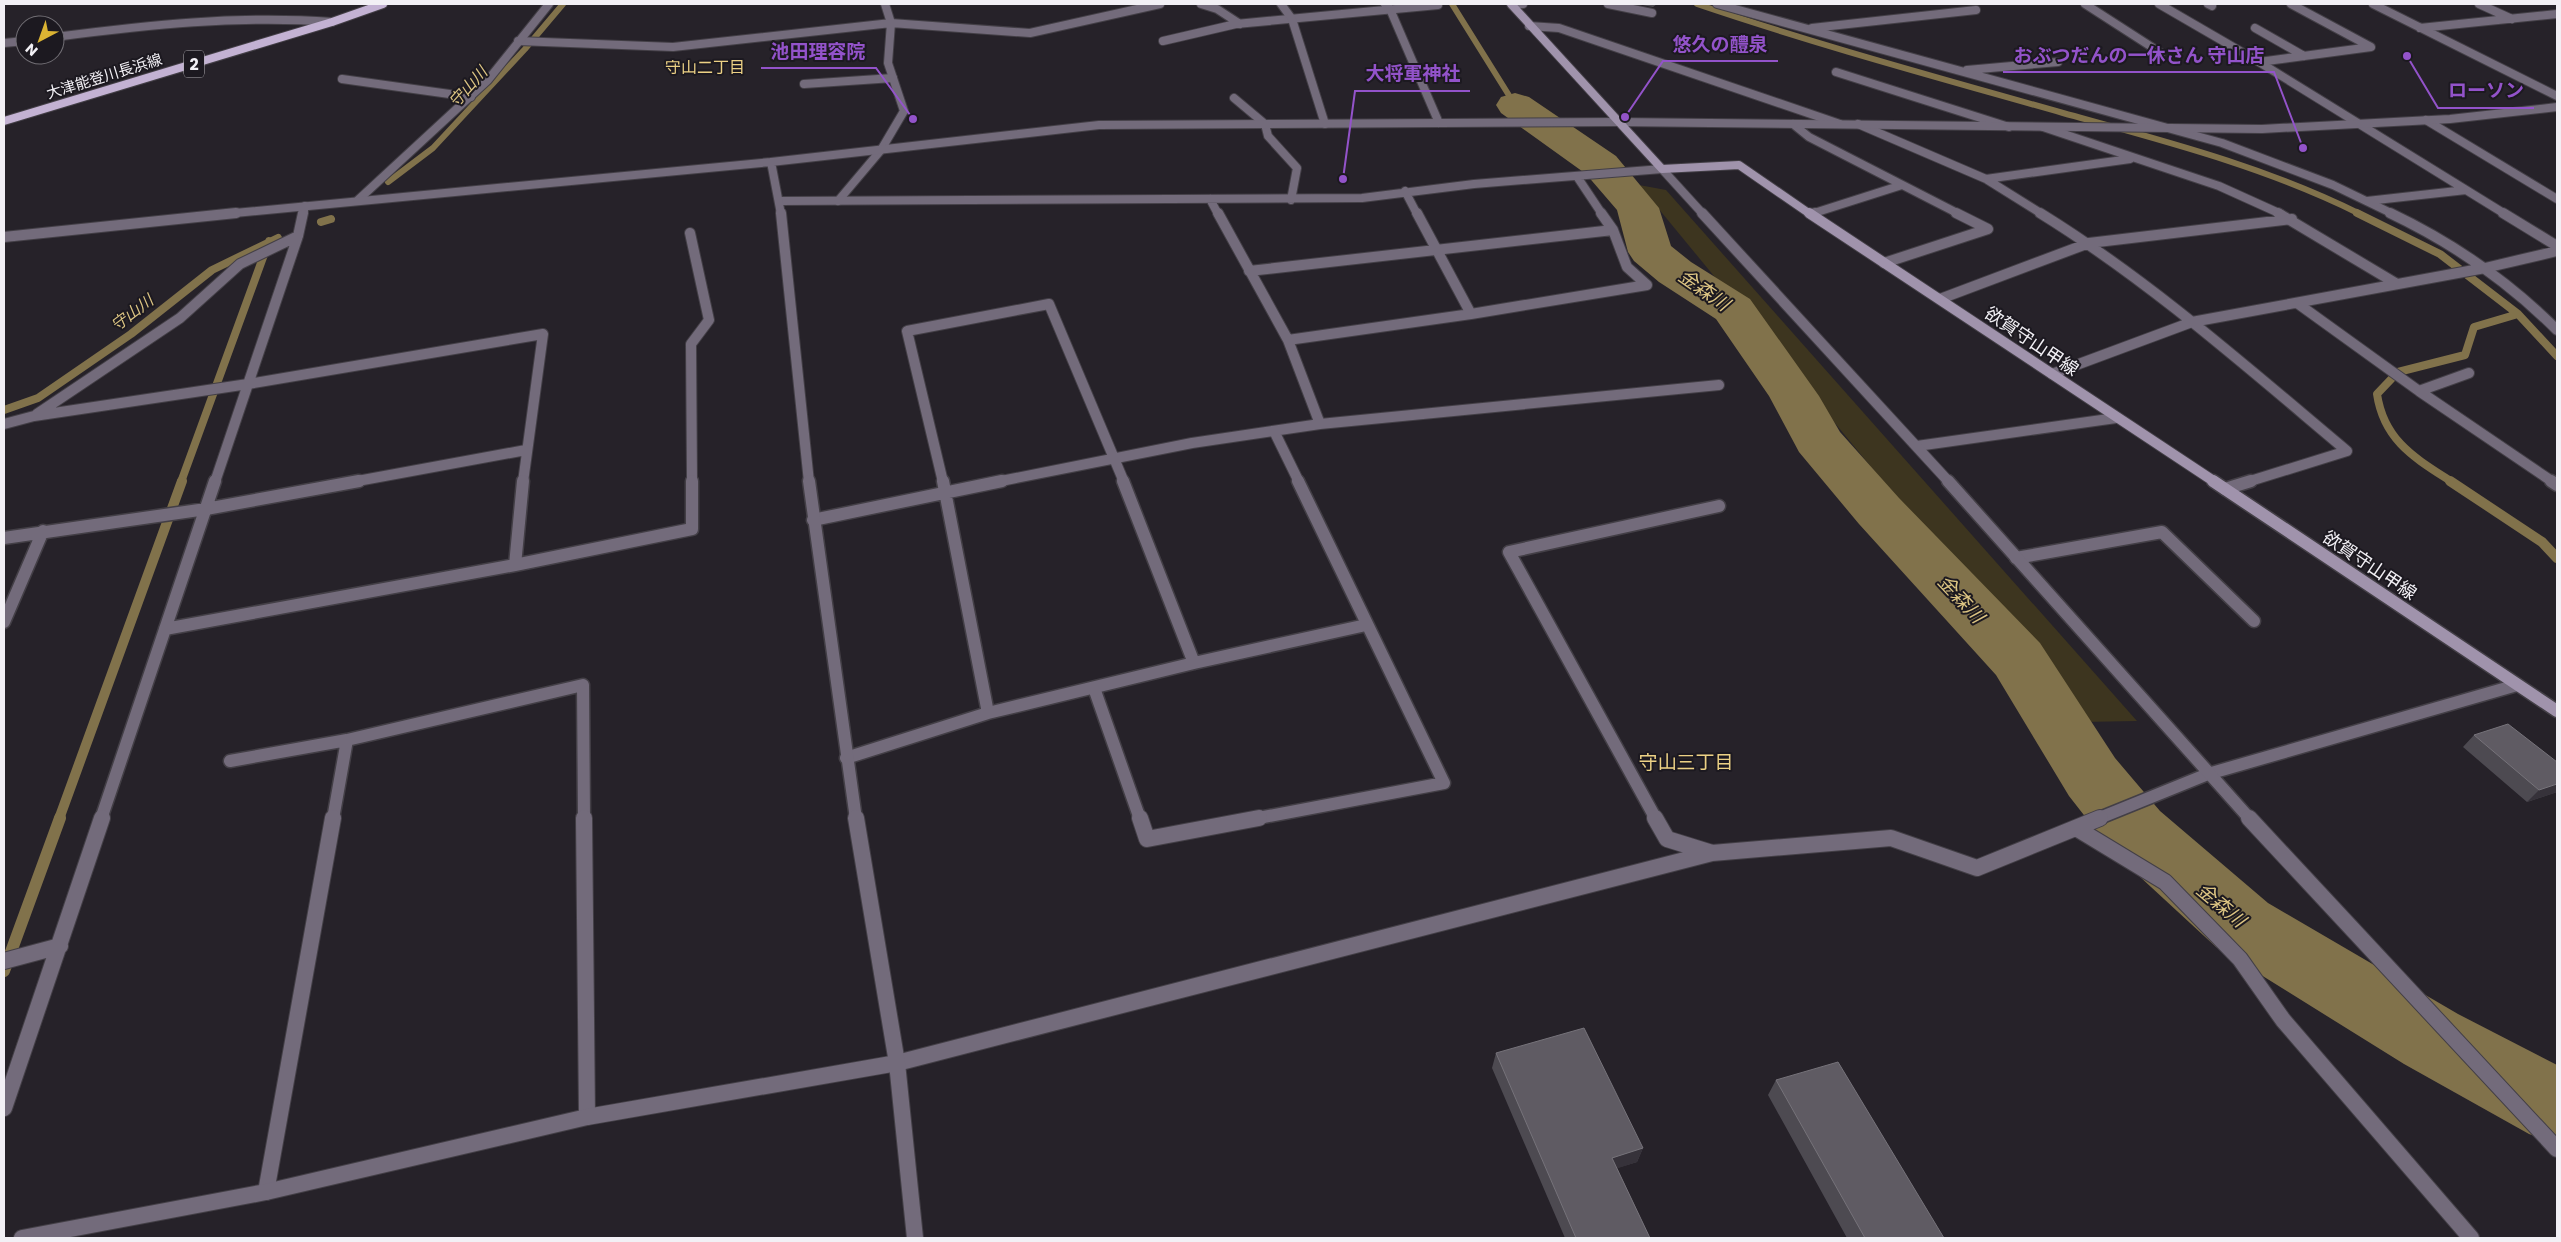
<svg xmlns="http://www.w3.org/2000/svg" width="2561" height="1242" font-family="Poppins,'Noto Sans JP',sans-serif">
<style>
.green{fill:#3d351f}
.lines{fill:none;stroke-linecap:round;stroke-linejoin:round}
.stream-far3{stroke:#81724b;stroke-width:6}
.stream-far2{stroke:#81724b;stroke-width:8}
.stream-far1{stroke:#81724b;stroke-width:10}
.stream{stroke:#81724b;stroke-width:12}
.river{fill:#81724b;fill-rule:evenodd}
.service-casing{stroke:#433f46;stroke-width:10}
.minor-far3-casing{stroke:#433f46;stroke-width:10}
.minor-far2-casing{stroke:#433f46;stroke-width:12}
.minor-far1-casing{stroke:#433f46;stroke-width:15}
.minor-casing{stroke:#433f46;stroke-width:18}
.tertiary-far3-casing{stroke:#433f46;stroke-width:10}
.tertiary-far2-casing{stroke:#433f46;stroke-width:12}
.tertiary-far1-casing{stroke:#433f46;stroke-width:15}
.tertiary-casing{stroke:#433f46;stroke-width:18}
.secondary-far2-casing{stroke:#433f46;stroke-width:10}
.secondary-far1-casing{stroke:#433f46;stroke-width:12}
.secondary-casing{stroke:#433f46;stroke-width:15}
.primary-casing{stroke:#433f46;stroke-width:10}
.service{stroke:#736b7b;stroke-width:8}
.minor-far3{stroke:#736b7b;stroke-width:8}
.minor-far2{stroke:#736b7b;stroke-width:10}
.minor-far1{stroke:#736b7b;stroke-width:12}
.minor{stroke:#736b7b;stroke-width:16}
.tertiary-far3{stroke:#736b7b;stroke-width:8}
.tertiary-far2{stroke:#736b7b;stroke-width:10}
.tertiary-far1{stroke:#736b7b;stroke-width:12}
.tertiary{stroke:#736b7b;stroke-width:16}
.secondary-far2{stroke:#a093ac;stroke-width:8}
.secondary-far1{stroke:#a093ac;stroke-width:10}
.secondary{stroke:#a093ac;stroke-width:12}
.primary{stroke:#c3b2d3;stroke-width:8}
.wall{fill:#4d4a51}
.shaded-wall{fill:#36323a}
.building{fill:#5f5b63;stroke:#76737a}
.labels{text-anchor:middle;dominant-baseline:central;stroke-width:4;stroke-linejoin:round;paint-order:stroke}
.far-street-label{font-size:15px;fill:#f2f0f5;stroke:#1c1920}
.shield{fill:#1c1920;stroke:#b2b0b5;stroke-width:1}
.shield-label{font-size:16px;font-weight:bold;fill:#f2f0f5}
.far-neighbourhood-label{font-size:16px;fill:#ecd185;stroke:#1c1920}
.far-water-label{font-size:16px;font-style:italic;fill:#ddc583;stroke:#1c1920}
.street-label{font-size:18px;fill:#f2f0f5;stroke:#1c1920}
.water-label{font-size:19px;font-style:italic;fill:#ddc583;stroke:#1c1920}
.neighbourhood-label{font-size:19px;fill:#ecd185;stroke:#1c1920}
.leader{fill:none;stroke:#9353ca;stroke-width:2}
.callout-dot{fill:#9353ca;stroke:#1c1920;stroke-width:2}
.callout-label{font-size:19px;text-anchor:middle;font-weight:bold;fill:#9353ca;stroke:#1c1920;stroke-width:4;stroke-linejoin:round;paint-order:stroke}
</style>
<rect width="100%" height="100%" fill="#262229"/>
<path class="green" d="M1639,185L1666,190L2137,721L2081,722Z"/>
<g class="lines">
<path class="stream-far3" d="M1452,4L1515,105
M1697,4C1818,45 1940,78 2063,113C2164,141 2266,167 2360,214
M388,182L433,148L525,49L563,4"/>
<path class="stream-far2" d="M2357,213L2440,254L2518,314L2557,356
M321,222L331,219
M4,410L38,398L131,334L212,270L278,238
M181,482L269,241
M2452,482C2415,458 2384,441 2377,394L2398,372L2465,355L2474,327L2518,314"/>
<path class="stream-far1" d="M2450,481L2542,542L2557,558
M59,819L182,481"/>
<path class="stream" d="M4,971L60,818"/>
<path class="river" d="M1515,93L1529,97L1616,156L1659,208L1671,246L1691,262L1750,299L1819,396L1840,432L1899,498L2040,643L2115,758L2160,811L2268,903L2458,1014L2557,1065V1145L2529,1134L2404,1064L2216,947L2112,851L2069,796L1996,675L1859,524L1799,452L1769,396L1716,319L1659,282L1634,261L1628,252L1617,210L1586,174L1501,113L1496,105L1501,97Z"/>
<g class="service-casing">
<path id="service" d="M1201,4L1217,9L1240,24
M1385,4L1390,9L1439,123
M1608,4L1652,13
M1512,5L1523,4
M518,41L673,47L891,23L1030,33L1160,4
M1163,41L1236,24L1438,5
M342,79L471,97
M838,201L881,150L904,111L888,63L891,23L885,4"/>
</g>
<g class="minor-far3-casing">
<path id="minor-far3" d="M1281,4L1292,19L1325,124
M1717,4L2222,143L2333,185L2393,214
M2085,4L2161,53
M2159,4L2259,62L2505,214
M2208,4L2212,6
M2373,4L2557,96
M2479,4L2512,19
M1529,26L1559,28L1840,124
M1812,28L1976,10
M2255,28L2304,56
M2420,28L2557,14
M2259,62L2371,47L2291,4
M1967,70L2058,62
M1836,72L2009,127
M804,84L893,78
M1234,98L1265,124L1268,136L1297,168L1291,200
M2426,120L2557,199
M1793,124L1809,137L1959,214
M1858,124L1986,179L2042,214
M2043,127L2219,186L2281,214
M1578,178L1602,214
M1986,179L2130,159
M1405,191L1417,214
M1210,199L1218,214
M358,200L488,80L549,4
M780,201L1362,198L1474,184L1662,169
M2367,201L2466,190
M303,214L305,206
M1811,214L1902,185"/>
</g>
<g class="minor-far2-casing">
<path id="minor-far2" d="M1218,213L1288,340L1320,424
M1417,213L1471,314
M2040,213C2150,281 2248,368 2347,451L2247,482
M2278,213L2397,284
M2390,213C2451,242 2509,282 2557,330
M2503,213L2557,246
M1811,214L1815,213
M690,233L709,320L691,344L692,482
M1884,263L1988,229L1956,213
M1249,271L1613,230
M1940,299L2089,243L2292,219
M2297,303L2419,391L2553,482
M1288,340L1471,314L1647,285L1627,267L1613,230L1601,213
M2052,374L2192,322L2485,268L2557,251
M2419,391L2469,373
M37,414L180,318L240,264L298,236
M4,424L34,416L248,384L543,334L523,482
M1274,431L1299,482
M1917,446L2116,418
M215,482L298,236L303,213
M352,482L526,450
M943,482L907,331L1049,304L1124,482
M996,482L1192,443L1320,424L1719,385"/>
</g>
<g class="minor-far1-casing">
<path id="minor-far1" d="M943,481L988,713
M1123,481L1194,663
M2551,481L2557,485
M2225,489L2251,481
M813,520L1002,481
M4,538L206,509L359,481
M2016,558L2162,532L2254,621
M515,565L523,481
M4,622L43,531
M165,629L515,565L692,529V481
M1094,688L1140,819
M846,758L988,713L1194,663L1366,625
M230,761L347,740L583,685L584,819
M101,819L215,481
M333,819L347,740
M1253,819L1444,783L1298,481
M1656,819L1509,552L1719,506
M2097,819L2208,774L2517,685"/>
</g>
<g class="minor-casing">
<path id="minor" d="M584,818L587,1117
M1140,818L1147,839L1259,818
M1655,818L1667,839L1712,853
M2076,828L2165,882L2240,959L2283,1020L2471,1238
M4,961L60,946
M897,1063L1712,853L1891,838L1977,868L2100,818
M4,1108L102,818
M266,1192L333,818"/>
</g>
<g class="tertiary-far3-casing">
<path id="tertiary-far3" d="M55,37C147,25 239,15 332,22
M4,43L25,41
M771,162L781,214
M1662,169L1703,214
M224,214L771,162L1099,125L1617,122L2262,129L2450,119L2557,107"/>
</g>
<g class="tertiary-far2-casing">
<path id="tertiary-far2" d="M781,213L809,482
M1702,213L1949,482
M4,237L236,213"/>
</g>
<g class="tertiary-far1-casing">
<path id="tertiary-far1" d="M809,481L856,819
M1948,481L2250,819"/>
</g>
<g class="tertiary-casing">
<path id="tertiary" d="M856,818L897,1063L915,1238
M2249,818L2557,1149
M22,1238L266,1192L587,1117L897,1063"/>
</g>
<g class="secondary-far2-casing">
<path id="secondary-far2" d="M1511,4L1662,169L1739,165L1810,214"/>
</g>
<g class="secondary-far1-casing">
<path id="secondary-far1" d="M1809,213L2215,482"/>
</g>
<g class="secondary-casing">
<path id="secondary" d="M2213,481L2557,711"/>
</g>
<g class="primary-casing">
<path id="primary" d="M4,121L332,22L383,4"/>
</g>
<use href="#service" class="service"/>
<use href="#minor-far3" class="minor-far3"/>
<use href="#minor-far2" class="minor-far2"/>
<use href="#minor-far1" class="minor-far1"/>
<use href="#minor" class="minor"/>
<use href="#tertiary-far3" class="tertiary-far3"/>
<use href="#tertiary-far2" class="tertiary-far2"/>
<use href="#tertiary-far1" class="tertiary-far1"/>
<use href="#tertiary" class="tertiary"/>
<use href="#secondary-far2" class="secondary-far2"/>
<use href="#secondary-far1" class="secondary-far1"/>
<use href="#secondary" class="secondary"/>
<use href="#primary" class="primary"/>
</g>
<path class="wall" d="M1637,4H1657L1653,7Z
M2474,735L2557,792L2527,802L2463,747Z
M1496,1053L1643,1148L1637,1162L1617,1168L1650,1238H1565L1492,1068Z
M1776,1080L1944,1238H1847L1768,1095Z"/>
<path class="shaded-wall" d="M2557,784V792L2527,802L2539,790Z
M1643,1148L1637,1162L1606,1172L1612,1158Z"/>
<path class="building" d="M2508,724L2557,762V784L2539,790L2474,735Z
M1584,1028L1643,1148L1612,1158L1650,1238H1576L1496,1053Z
M1838,1062L1944,1238H1865L1776,1080Z"/>
<g class="labels">
<g class="far-street-label">
<text transform="translate(104 76) rotate(-17)">大津能登川長浜線</text>
</g>
<rect class="shield" x="184" y="50.5" width="20" height="27" rx="4"/>
<g class="shield-label">
<text x="194" y="64">2</text>
</g>
<g class="far-neighbourhood-label">
<text x="705" y="67">守山二丁目</text>
</g>
<g class="far-water-label">
<text transform="translate(468 87) rotate(-48)">守山川</text>
<text transform="translate(132 313) rotate(-37)">守山川</text>
</g>
<g class="street-label">
<text transform="translate(2032 341) rotate(34)">欲賀守山甲線</text>
<text transform="translate(2370 565) rotate(34)">欲賀守山甲線</text>
</g>
<g class="water-label">
<text transform="translate(1704 290) rotate(35)">金森川</text>
<text transform="translate(1961 599) rotate(47)">金森川</text>
<text transform="translate(2221 905) rotate(40)">金森川</text>
</g>
<g class="neighbourhood-label">
<text x="1686" y="762">守山三丁目</text>
</g>
</g>
<path class="leader" d="M1625 117L1663 61H1778M913 119L876 68H761M2303 148L2274 72H2003M1343 179L1355 91H1470M2407 56L2438 108H2534"/>
<g class="callout-dot">
<circle cx="1625" cy="117" r="5"/>
<circle cx="913" cy="119" r="5"/>
<circle cx="2303" cy="148" r="5"/>
<circle cx="1343" cy="179" r="5"/>
<circle cx="2407" cy="56" r="5"/>
</g>
<g class="callout-label">
<text x="1720" y="51">悠久の醴泉</text>
<text x="818" y="58">池田理容院</text>
<text x="2139" y="62">おぶつだんの一休さん 守山店</text>
<text x="1413" y="80">大将軍神社</text>
<text x="2486" y="97">ローソン</text>
</g>
<rect width="2561" height="1242" fill="none" stroke="#f2f0f5" stroke-width="10"/>
<g transform="translate(40 40) rotate(221)"><circle r="24" fill="#1c1920" stroke="#726f75"/>
<path d="M0-4L9 19L0 12L-9 19Z" fill="#dbb333"/>
<text y="-8" font-size="14" font-weight="bold" text-anchor="middle" fill="#f2f0f5">N</text>
</g>
</svg>
